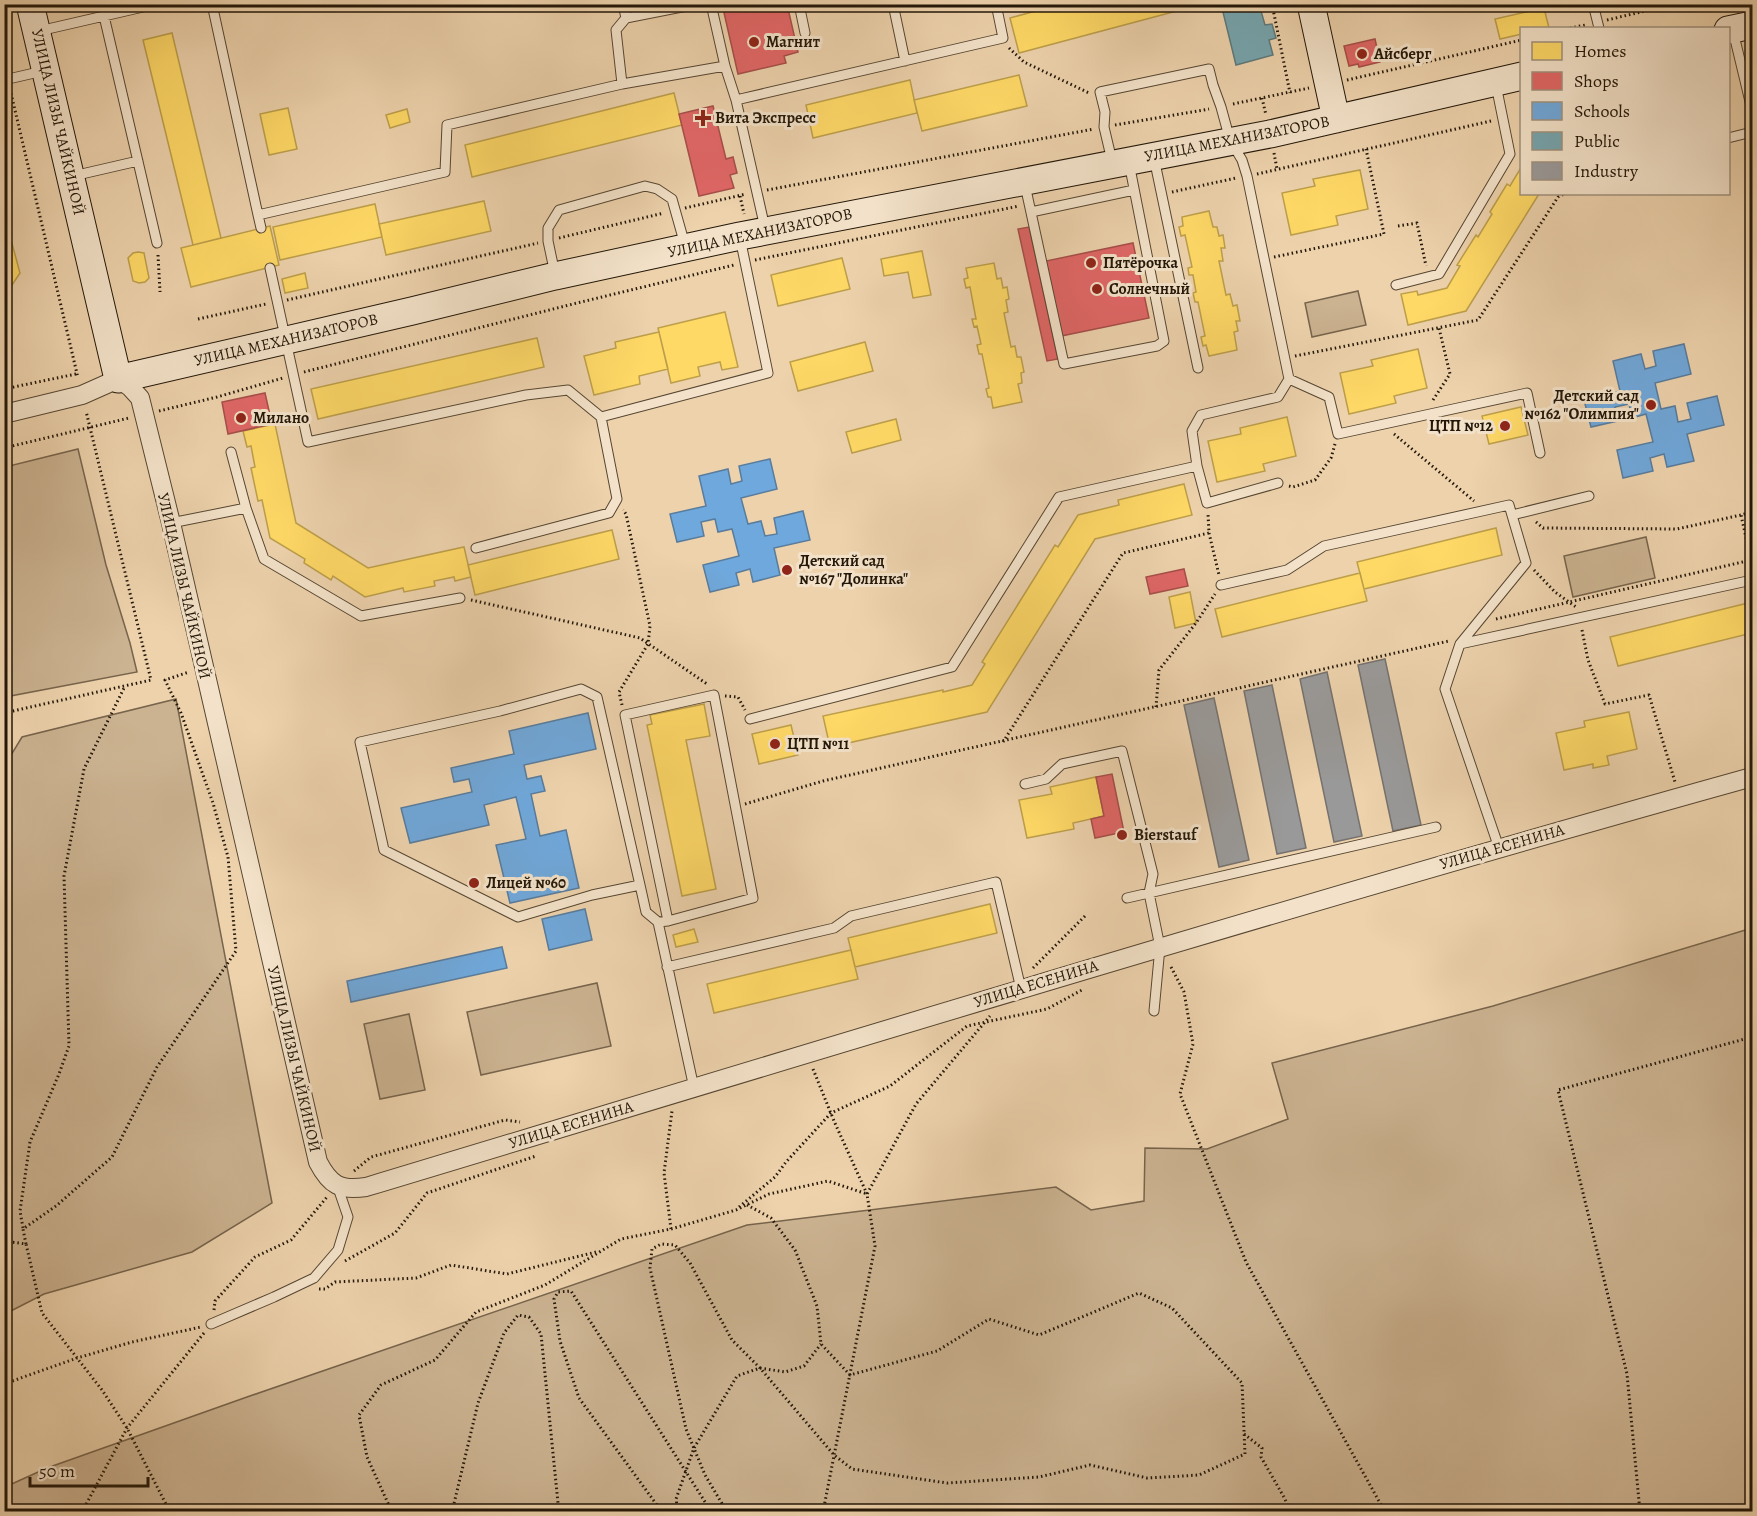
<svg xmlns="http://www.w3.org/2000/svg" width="1757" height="1516" font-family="Alegreya,serif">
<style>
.green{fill:#cbb290;stroke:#77644c;stroke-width:1.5}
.homes{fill:#ffd966;stroke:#bd9f4a;stroke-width:1.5}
.shops{fill:#e06666;stroke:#a74e4a;stroke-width:1.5}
.schools{fill:#6fa8dc;stroke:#587c9d;stroke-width:1.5}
.public{fill:#76a5af;stroke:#5d7a7d;stroke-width:1.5}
.industry{fill:#999;stroke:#76726e;stroke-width:1.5}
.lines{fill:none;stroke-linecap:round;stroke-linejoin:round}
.lane-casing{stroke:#564632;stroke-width:11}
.street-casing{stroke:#564632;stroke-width:20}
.secondary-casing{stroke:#231709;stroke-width:29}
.path{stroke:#231709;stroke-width:3;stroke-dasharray:1.5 3;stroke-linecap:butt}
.lane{stroke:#f3e2c9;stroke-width:9}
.street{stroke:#f3e2c9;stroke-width:18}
.secondary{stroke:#f3e2c9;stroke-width:27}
.poi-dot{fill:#8f2418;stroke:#f3e2c9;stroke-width:2}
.labels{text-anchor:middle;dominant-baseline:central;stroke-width:6;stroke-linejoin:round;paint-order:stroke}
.poi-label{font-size:16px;font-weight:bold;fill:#231709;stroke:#f3e2c9;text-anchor:start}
.street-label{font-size:16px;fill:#231709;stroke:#f3e2c9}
</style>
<rect width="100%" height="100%" fill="#edd2ac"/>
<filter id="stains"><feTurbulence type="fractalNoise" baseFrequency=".00333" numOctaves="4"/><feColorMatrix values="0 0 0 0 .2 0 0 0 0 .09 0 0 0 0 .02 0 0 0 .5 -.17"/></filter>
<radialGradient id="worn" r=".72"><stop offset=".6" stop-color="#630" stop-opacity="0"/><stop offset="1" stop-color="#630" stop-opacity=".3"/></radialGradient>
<path class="green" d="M1358,291L1366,325L1312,337L1305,303Z
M78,449L106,565L130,643L137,672L5,697V467Z
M1646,537L1655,578L1573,597L1564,556Z
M176,699L272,1203L192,1252L44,1294L5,1314V765L22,737Z
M1752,928V1511H5V1487L47,1468L247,1397L747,1225L1056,1187L1091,1210L1144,1201L1145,1148L1207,1149L1288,1119L1272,1063L1493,1006Z
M597,983L611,1046L481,1075L467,1012Z
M409,1014L425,1090L380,1099L364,1024Z"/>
<path class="homes" d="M1061,4H1203L1019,53L1010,18Z
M1350,4H1374L1351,10Z
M1544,8L1549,28H1522V34L1500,39L1495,19Z
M172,33L221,238L193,245L143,40Z
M1019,75L1027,106L922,131L914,100Z
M910,80L917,113L813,138L806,105Z
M674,93L682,125L472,177L465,145Z
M288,108L297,149L269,155L260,114Z
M407,109L410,122L390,128L386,115Z
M1522,166V194H1539L1466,311L1408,325L1401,294L1417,291L1418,295L1447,288L1460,266L1457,265L1476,235L1478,237L1492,214L1490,212L1507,184L1510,186Z
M1360,170L1368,209L1336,216L1338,225L1291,235L1282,193L1315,186L1313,179Z
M484,201L491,231L386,255L379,224Z
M375,204L382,237L280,260L273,227Z
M1209,211L1213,227H1217L1219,236L1223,235L1225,248H1221L1223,261H1219L1226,295L1230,294L1233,306L1237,305L1240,321H1236L1238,331L1234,332L1237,350L1209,356L1206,345L1203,346L1201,337L1205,336L1198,302H1195L1193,293L1196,292L1193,275H1189L1188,268L1192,267L1185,235L1181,236L1179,227L1183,226L1182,217Z
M4,214L20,273L4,297Z
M270,226L279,265L191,287L181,248Z
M922,251L931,295L913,298L908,272L884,276L881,259Z
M138,252L144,253L149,278L145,282L139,283L133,281L128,258L133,253Z
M842,258L850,289L778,306L771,275Z
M994,263L997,279L1001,278L1003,288L1007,287L1009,299L1006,300L1008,312L1004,313L1011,347L1015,346L1017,357H1021L1024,372L1021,373L1022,383L1018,384L1022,402L993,408L991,397H988L986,389L989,388L982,354H979L977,345L981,344L977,326L974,327L972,319H976L970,287L966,288L964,279L968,278L966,268Z
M305,273L308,288L285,293L282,279Z
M725,312L738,367L722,370L720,362L698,367L700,376L671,383L658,328Z
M659,332L668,369L639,376L640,384L594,395L584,356L616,348L615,342Z
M537,338L544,367L318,419L311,389Z
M865,342L873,371L798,391L790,362Z
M1418,349L1427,388L1394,396L1396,403L1349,414L1340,373L1373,366L1371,360Z
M1521,407L1528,435L1489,444L1482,416Z
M1287,417L1296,456L1263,464L1265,471L1217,482L1208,441L1241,434L1240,428Z
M896,419L901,440L852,453L846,432Z
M275,424L296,523L368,568L464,547L471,577L455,581L454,577L434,581L435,586L404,592L403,588L365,597L333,576L331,580L304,563L305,559L270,538L262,500L258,501L251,468L255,467L251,446L247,447L243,431Z
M1184,484L1192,515L1095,539L987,712L830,747L823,716L943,690V692L972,685L985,664L982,662L1055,545L1058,547L1078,515L1119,505L1118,500Z
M1496,528L1502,555L1364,589L1357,562Z
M612,530L619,559L475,595L468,565Z
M1360,573L1367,601L1222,637L1215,609Z
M1190,592L1196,623L1175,628L1169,597Z
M1752,602V633L1618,666L1610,637Z
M704,704L710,736L686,740L716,889L682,896L647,725L652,724L650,715Z
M1629,712L1637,749L1607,756L1609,765L1593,768V764L1564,770L1556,733L1585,727L1584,721Z
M791,725L798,755L759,764L752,734Z
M1096,777L1104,816L1073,823L1074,829L1027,838L1019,800L1052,794L1050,787Z
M990,904L997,933L855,967L848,938Z
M694,929L698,942L676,947L673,935Z
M851,950L858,979L714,1013L707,984Z"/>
<path class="shops" d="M722,4H787L798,52L784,56L786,63L738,74Z
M1375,39L1380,62L1359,67L1358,64L1349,66L1344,46Z
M713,106L726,159L733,157L737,173L730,175L734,188L699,196L679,114Z
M1029,227L1058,359L1047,361L1018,229Z
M1133,243L1149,318L1061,336L1046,261Z
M265,393L272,424L228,434L222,402Z
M1184,569L1188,586L1150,594L1146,577Z
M1112,774L1124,832L1095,838L1091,819L1104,816L1096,777Z"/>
<path class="schools" d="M1684,344L1691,374L1655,383L1661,409L1675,406L1678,422L1691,419L1687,403L1717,396L1724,425L1687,434L1694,461L1667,467L1664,454L1650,458L1653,471L1623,478L1617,450L1653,442L1646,414L1632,418L1629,404L1615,407L1618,421L1591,427L1584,400L1620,391L1613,361L1641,354L1645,369L1656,366L1653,351Z
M770,459L777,489L741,498L748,524L761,521L765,536L777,534L774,518L803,511L810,540L774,548L780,575L753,582L750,569L736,573L739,585L710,592L703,565L739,556L732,529L718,532L715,519L701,522L704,536L677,542L670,514L706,506L699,476L728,469L731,484L742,481L739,466Z
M588,713L596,749L524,765L527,779L541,776L545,791L531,794L540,836L566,830L579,888L510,903L496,845L526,839L516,797L484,805L489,825L410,843L401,808L472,792L469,779L454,782L451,768L514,754L509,731Z
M585,909L592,940L549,950L542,919Z
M502,947L507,968L351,1002L347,981Z"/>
<path class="public" d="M1221,4H1259L1265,25L1272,24L1276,38L1269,40L1273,55L1236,65Z"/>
<path class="industry" d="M1385,659L1421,825L1393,831L1358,665Z
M1327,672L1362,836L1334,842L1300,679Z
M1272,685L1306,848L1277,854L1244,691Z
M1214,698L1249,860L1219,867L1184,705Z"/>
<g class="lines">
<g class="lane-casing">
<path id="lane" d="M212,4L258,215
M623,4L626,18L697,4
M711,4L725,66L736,100
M799,4L805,33
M893,4L905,61
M1593,4L1599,28
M104,16L157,243
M39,31L156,4
M1733,31L1752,110
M4,80L43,71
M622,84L616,30L626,18
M1728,138L1752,132
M1154,158L1198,368
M1112,161L1104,127L1105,112L1100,92L1209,69L1213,85L1221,107L1230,140L1242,160L1247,176L1289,379L1278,397L1201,415L1192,431L1197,466
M73,176L138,161
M1025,185L1064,364L1157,346L1164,341L1129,163
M1031,212L1134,190
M261,228L258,215L445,172L447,125L622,84L725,66
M765,228L736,100L1003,38L996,4
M270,268L308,442L526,395L568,390L601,417L617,499L609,513L476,548
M555,274L548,241V228L559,210L645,186L657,189L672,199L685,245
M1396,285L1439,274L1510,154L1496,85
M1289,379L1329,397L1338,434L1527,393L1540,453
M601,417L768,373L740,238
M231,452L246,508
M1512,515L1589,496
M171,523L246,508L264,559L361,616L460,598
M1221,585L1287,570L1324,546L1509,505L1526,563L1460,644L1445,689L1499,848
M1460,644L1752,580
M750,719L952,667L1059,497L1197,466L1207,503L1278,483
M1025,784L1046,779L1062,764L1122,751L1153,874L1149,893L1160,947L1154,1011
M640,885L592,895L518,917L384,850L360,742L500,711L581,689L597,697L640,885L646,912L658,922
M1127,898L1436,827
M668,921L753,898L714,695L625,715L668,921L658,922L694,1088
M667,967L834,928L851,916L996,882L1021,989
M211,1324L274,1297L314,1278L338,1250L348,1217L337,1185"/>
</g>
<g class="street-casing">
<path id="street" d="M4,414L82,395L118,379L130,387L140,398L171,523L318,1162C330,1185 340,1191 366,1187C827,1048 1288,906 1752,777"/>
</g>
<g class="secondary-casing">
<path id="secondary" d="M30,4L118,379L412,311L555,276L740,236L1270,134L1522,76
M1311,4L1336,119
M1728,30L1752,25"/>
</g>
<path class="path" d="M1272,4L1290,93
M1607,20L1675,4
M1570,28L1586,25
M1009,48L1024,62L1089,93
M1347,80L1522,40
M10,89L78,378
M1262,98L1266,115
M1233,104L1309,88
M1115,125L1209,109
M1274,153L1277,169
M1257,174L1491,121
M767,190L1094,129
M1172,192L1236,178
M740,196L744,214
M685,208L746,194
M1398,226L1417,223L1426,266
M559,238L664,213
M158,255L160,292
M1274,257L1384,234L1366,149
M755,260L1019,206
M287,300L538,243
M198,319L266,304
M1295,356L1478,320L1558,197L1564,194
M304,372L573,304L734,265
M4,389L76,374
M1433,400L1450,374L1439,328
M159,411L217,397L283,378
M1394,434L1474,501
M4,448L129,418
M1289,486L1293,487L1315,480L1331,458L1335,444
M1536,522L1543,528L1677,529L1741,515
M1209,533L1219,575
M1534,570L1555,592L1576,607
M471,600L640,638L707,684
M1496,619L1751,560L1741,515L1752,512
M1582,630L1588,660L1605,704L1649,695L1675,782
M725,696L738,697L745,710
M622,705L619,692L648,644L650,626L626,514L623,510
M1156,707L1159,670L1196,623L1215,594
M4,713L151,680L86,411
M1003,742L1123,553L1209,533L1208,514
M745,804L823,781L1449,641
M1171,967L1184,992L1193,1044L1180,1094L1246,1262L1385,1512
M1033,968L1087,914
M813,1069L834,1121L867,1194
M354,1171L371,1157L505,1120L520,1122
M739,1207L775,1177L786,1162L831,1113L890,1086L967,1026L1047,1009L1082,990
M23,1228L20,1211L30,1142L59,1074L69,1046L64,876L84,769L125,686
M671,1229L664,1173L672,1111
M4,1241L26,1244L42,1313L102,1390L127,1428L170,1512
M26,1244L23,1229L56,1206L112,1157L157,1067L236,951L228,857L213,803L181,713L165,680L189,672
M345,1261L395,1233L427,1193L536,1156
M319,1289H325L335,1282L416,1278L451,1265L507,1274L596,1252
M214,1310L215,1301L255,1257L291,1240L327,1197
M4,1384L77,1358L132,1342L201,1327
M1244,1434L1262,1448L1261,1457L1285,1499L1290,1512
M82,1512L127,1428L204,1333
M392,1512L367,1457L359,1415L381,1385L435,1360L476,1312L545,1285L621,1239L671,1229L736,1210L769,1194L828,1181L867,1194
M452,1512L478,1403L504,1333L518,1315L529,1317L541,1334L558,1503L562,1512
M662,1512L579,1398L560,1341L554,1299L558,1292L571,1291L707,1505L714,1512
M678,1512L676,1499L694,1448L737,1376L760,1368L785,1372L804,1366L821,1344
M723,1512L724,1507L705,1475L686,1429L650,1268L652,1249L661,1244L675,1245L690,1263L732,1340L760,1368L834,1455L852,1469L947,1483L1039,1477L1090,1465L1147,1478L1199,1475L1245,1454L1242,1383L1172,1308L1139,1293L1039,1335L989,1319L937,1351L850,1375L821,1344L817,1306L795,1250L771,1218L747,1205
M823,1512L875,1246L867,1194L916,1104L990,1016
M1640,1512L1627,1374L1558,1090L1752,1037"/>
<use href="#lane" class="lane"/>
<use href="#street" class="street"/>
<use href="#secondary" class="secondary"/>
</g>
<g class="poi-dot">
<circle cx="754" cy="42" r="6"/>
<circle cx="1362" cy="54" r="6"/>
<path d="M700 109h6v6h6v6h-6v6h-6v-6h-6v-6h6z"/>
<circle cx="1091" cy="263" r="6"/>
<circle cx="1097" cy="289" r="6"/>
<circle cx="1651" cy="405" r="6"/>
<circle cx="241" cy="418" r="6"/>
<circle cx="1505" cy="426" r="6"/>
<circle cx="787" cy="570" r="6"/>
<circle cx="775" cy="744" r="6"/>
<circle cx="1122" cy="835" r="6"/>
<circle cx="474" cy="883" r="6"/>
</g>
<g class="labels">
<g class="poi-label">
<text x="766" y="42">Магнит</text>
<text x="1374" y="54">Айсберг</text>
<text x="715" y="118">Вита Экспресс</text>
<text x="1103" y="263">Пятёрочка</text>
<text x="1109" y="289">Солнечный</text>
<text x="1639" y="396" text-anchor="end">Детский сад<tspan x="1639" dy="18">№162 "Олимпия"</tspan></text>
<text x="253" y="418">Милано</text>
<text x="1493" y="426" text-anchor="end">ЦТП №12</text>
<text x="799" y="561">Детский сад<tspan x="799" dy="18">№167 "Долинка"</tspan></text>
<text x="787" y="744">ЦТП №11</text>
<text x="1134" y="835">Bierstauf</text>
<text x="486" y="883">Лицей №60</text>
</g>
<g class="street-label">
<text transform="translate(58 122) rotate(77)">УЛИЦА ЛИЗЫ ЧАЙКИНОЙ</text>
<text transform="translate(1237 139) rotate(-11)">УЛИЦА МЕХАНИЗАТОРОВ</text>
<text transform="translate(760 233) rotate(-12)">УЛИЦА МЕХАНИЗАТОРОВ</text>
<text transform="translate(286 340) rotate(-13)">УЛИЦА МЕХАНИЗАТОРОВ</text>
<text transform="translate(184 586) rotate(77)">УЛИЦА ЛИЗЫ ЧАЙКИНОЙ</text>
<text transform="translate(1502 847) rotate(-16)">УЛИЦА ЕСЕНИНА</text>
<text transform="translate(1036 984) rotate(-17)">УЛИЦА ЕСЕНИНА</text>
<text transform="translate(294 1059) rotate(77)">УЛИЦА ЛИЗЫ ЧАЙКИНОЙ</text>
<text transform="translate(571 1125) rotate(-17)">УЛИЦА ЕСЕНИНА</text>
</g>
</g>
<rect width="1757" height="1516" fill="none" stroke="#edd2ac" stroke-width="24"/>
<rect x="6" y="6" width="1745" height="1504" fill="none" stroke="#231709" stroke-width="3"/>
<rect x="12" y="12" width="1733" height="1492" fill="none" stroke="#231709" stroke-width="1.5"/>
<rect x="1520" y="27" width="210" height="168" fill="#f3e2c9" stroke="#a0917c" stroke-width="1.5"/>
<rect x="1532" y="42" width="30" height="18" fill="#ffd966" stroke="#a0917c" stroke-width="1.5"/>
<text x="1574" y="57" font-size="18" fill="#231709">Homes</text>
<rect x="1532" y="72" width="30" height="18" fill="#e06666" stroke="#a0917c" stroke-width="1.5"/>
<text x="1574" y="87" font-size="18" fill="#231709">Shops</text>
<rect x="1532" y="102" width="30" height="18" fill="#6fa8dc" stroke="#a0917c" stroke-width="1.5"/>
<text x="1574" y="117" font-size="18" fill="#231709">Schools</text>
<rect x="1532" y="132" width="30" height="18" fill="#76a5af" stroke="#a0917c" stroke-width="1.5"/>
<text x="1574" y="147" font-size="18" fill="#231709">Public</text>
<rect x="1532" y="162" width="30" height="18" fill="#999999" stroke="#a0917c" stroke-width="1.5"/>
<text x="1574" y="177" font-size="18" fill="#231709">Industry</text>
<path d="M30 1477v9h118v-9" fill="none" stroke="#231709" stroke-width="3"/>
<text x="39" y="1477" font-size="18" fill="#231709" stroke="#f3e2c9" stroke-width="4.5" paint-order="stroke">50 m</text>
<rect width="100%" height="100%" filter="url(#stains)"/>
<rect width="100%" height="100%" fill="url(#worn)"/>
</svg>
